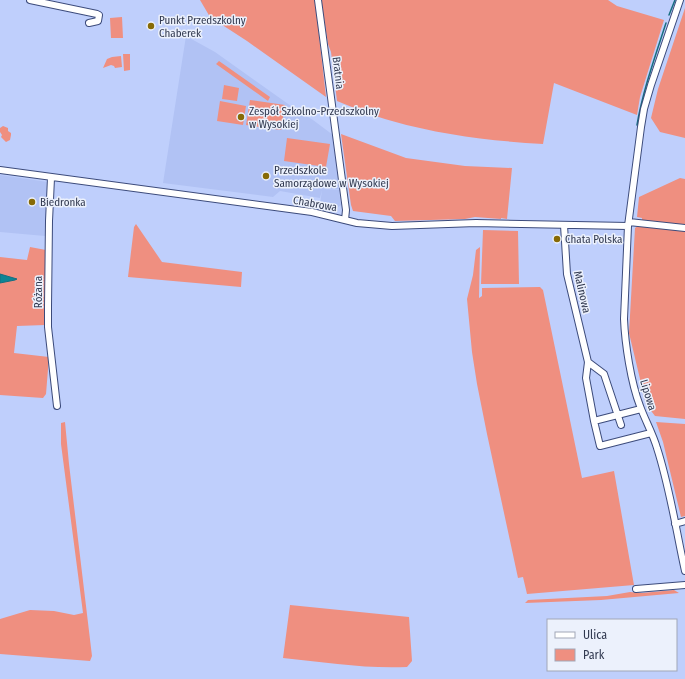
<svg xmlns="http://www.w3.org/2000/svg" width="685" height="679" font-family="'Fira Sans Condensed',sans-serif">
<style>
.built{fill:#b1c2f4}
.green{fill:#ef8f80}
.water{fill:#0c8595;stroke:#176e80}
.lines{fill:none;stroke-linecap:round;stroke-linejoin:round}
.stream{stroke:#176e80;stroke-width:1.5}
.minor-casing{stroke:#3c4b7b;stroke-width:8}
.minor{stroke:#fff;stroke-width:6}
.poi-dot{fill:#876a06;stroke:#ecf1fc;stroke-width:1.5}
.labels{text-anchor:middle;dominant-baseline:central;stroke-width:3;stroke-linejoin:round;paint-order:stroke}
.poi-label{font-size:11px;fill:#30384f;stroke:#ecf1fc;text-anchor:start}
.street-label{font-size:11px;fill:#30384f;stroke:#ecf1fc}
</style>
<rect width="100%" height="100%" fill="#bfcffc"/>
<path class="built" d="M186,36L215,52L298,111L313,120L333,135L339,189H323L339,190L341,205L337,208L320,204L322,190L320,198L280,191L273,197L163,183Z
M0,175L48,182L45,236L0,232Z"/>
<path class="green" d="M200,0H315L326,97L247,41L210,17Z
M321,0H608L617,6L664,20L640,97L637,115L554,83L543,144C492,141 441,135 392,121C373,116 355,108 337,101L331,52L328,44Z
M685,8V138L660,132L651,118L658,89Z
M122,17L123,38H111L110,18Z
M123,54H130V70L124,71Z
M121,56L122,67L115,68L114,66L111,65L103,68L107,59L112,57Z
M219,61L270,97L268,101L216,64Z
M224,85L239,88L237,101L222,99Z
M250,100L285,105L281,130L246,125Z
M220,101L246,106L243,125L217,121Z
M3,126L8,128V131L11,133V135L10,140L6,142L1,137L2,135L0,132V128Z
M341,134L406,158L465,166L512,168L507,219L501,218V219L475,217L465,219L395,221L391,216L353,211L351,205Z
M287,138L330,144L326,167L284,161Z
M680,178L685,179V225L642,220V218L637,217L639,197Z
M136,224L162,262L242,272L241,287L128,277L134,227Z
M638,226L685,231V419L655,416L646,404L629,333L635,228Z
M483,230L518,231L519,284H481Z
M30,247L46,250L45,325L17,326L14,353L49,357L46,394L43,398L0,395V257L27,260Z
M480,247L479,298L482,296V288L540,287L543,290L582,478L614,471L634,585L527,594L523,577L518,578L487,434L477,384L472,352L467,299L473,275L476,250Z
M65,422L69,464L92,656L90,661L0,654V619L30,610L54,611L74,615L83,613L61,444V423Z
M656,422L685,424V516L681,517L663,442Z
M674,590L679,593L601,600L525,603L528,600L607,596L630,592L642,593Z
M290,605L409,617L412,661L407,667C366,669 324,662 283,658Z"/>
<path class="water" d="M0,274L17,279L15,280L0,283Z"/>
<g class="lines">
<path class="stream" d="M669,15L675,0
M637,125C643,90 655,57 666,23"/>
<g class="minor-casing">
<path id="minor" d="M30,0L97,14L99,15L98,21L89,23
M318,0L346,210L345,220
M680,0L651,85L644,109L641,127L628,226L624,319C625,344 631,383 640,406C645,420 653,434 657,448C670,488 676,530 685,571
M0,170L312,212L357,223L392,226L476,223L628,226
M51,178L49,221L48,307V327L57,406
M629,222L685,228
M564,225L567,274L588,362L586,378L594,421L600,446L651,433
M588,362L604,374L621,425
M594,421L641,409
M675,524L685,521
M636,589L685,585"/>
</g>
<use href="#minor" class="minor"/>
</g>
<g class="poi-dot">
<circle cx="151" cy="26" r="4"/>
<circle cx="241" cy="117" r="4"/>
<circle cx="266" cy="176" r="4"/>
<circle cx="32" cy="202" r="4"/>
<circle cx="557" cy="239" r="4"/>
</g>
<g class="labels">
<g class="poi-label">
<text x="159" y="20">Punkt Przedszkolny<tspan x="159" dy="13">Chaberek</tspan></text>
<text x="249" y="111">Zespół Szkolno-Przedszkolny<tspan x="249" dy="13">w Wysokiej</tspan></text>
<text x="274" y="170">Przedszkole<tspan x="274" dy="13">Samorządowe w Wysokiej</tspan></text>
<text x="40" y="202">Biedronka</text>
<text x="565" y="239">Chata Polska</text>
</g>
<g class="street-label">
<text transform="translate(338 73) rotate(83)">Bratnia</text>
<text transform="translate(315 204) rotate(10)">Chabrowa</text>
<text transform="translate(38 292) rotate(-90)">Różana</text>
<text transform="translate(582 292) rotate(77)">Malinowa</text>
<text transform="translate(648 395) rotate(73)">Lipowa</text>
</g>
</g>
<rect x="547" y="619" width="130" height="52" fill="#ecf1fc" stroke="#a1a7b7"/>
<rect x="555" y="632" width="20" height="6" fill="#ffffff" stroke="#a1a7b7"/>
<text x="583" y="639" font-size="12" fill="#30384f">Ulica</text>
<rect x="555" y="649" width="20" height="12" fill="#ef8f80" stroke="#a1a7b7"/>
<text x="583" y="659" font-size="12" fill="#30384f">Park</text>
</svg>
